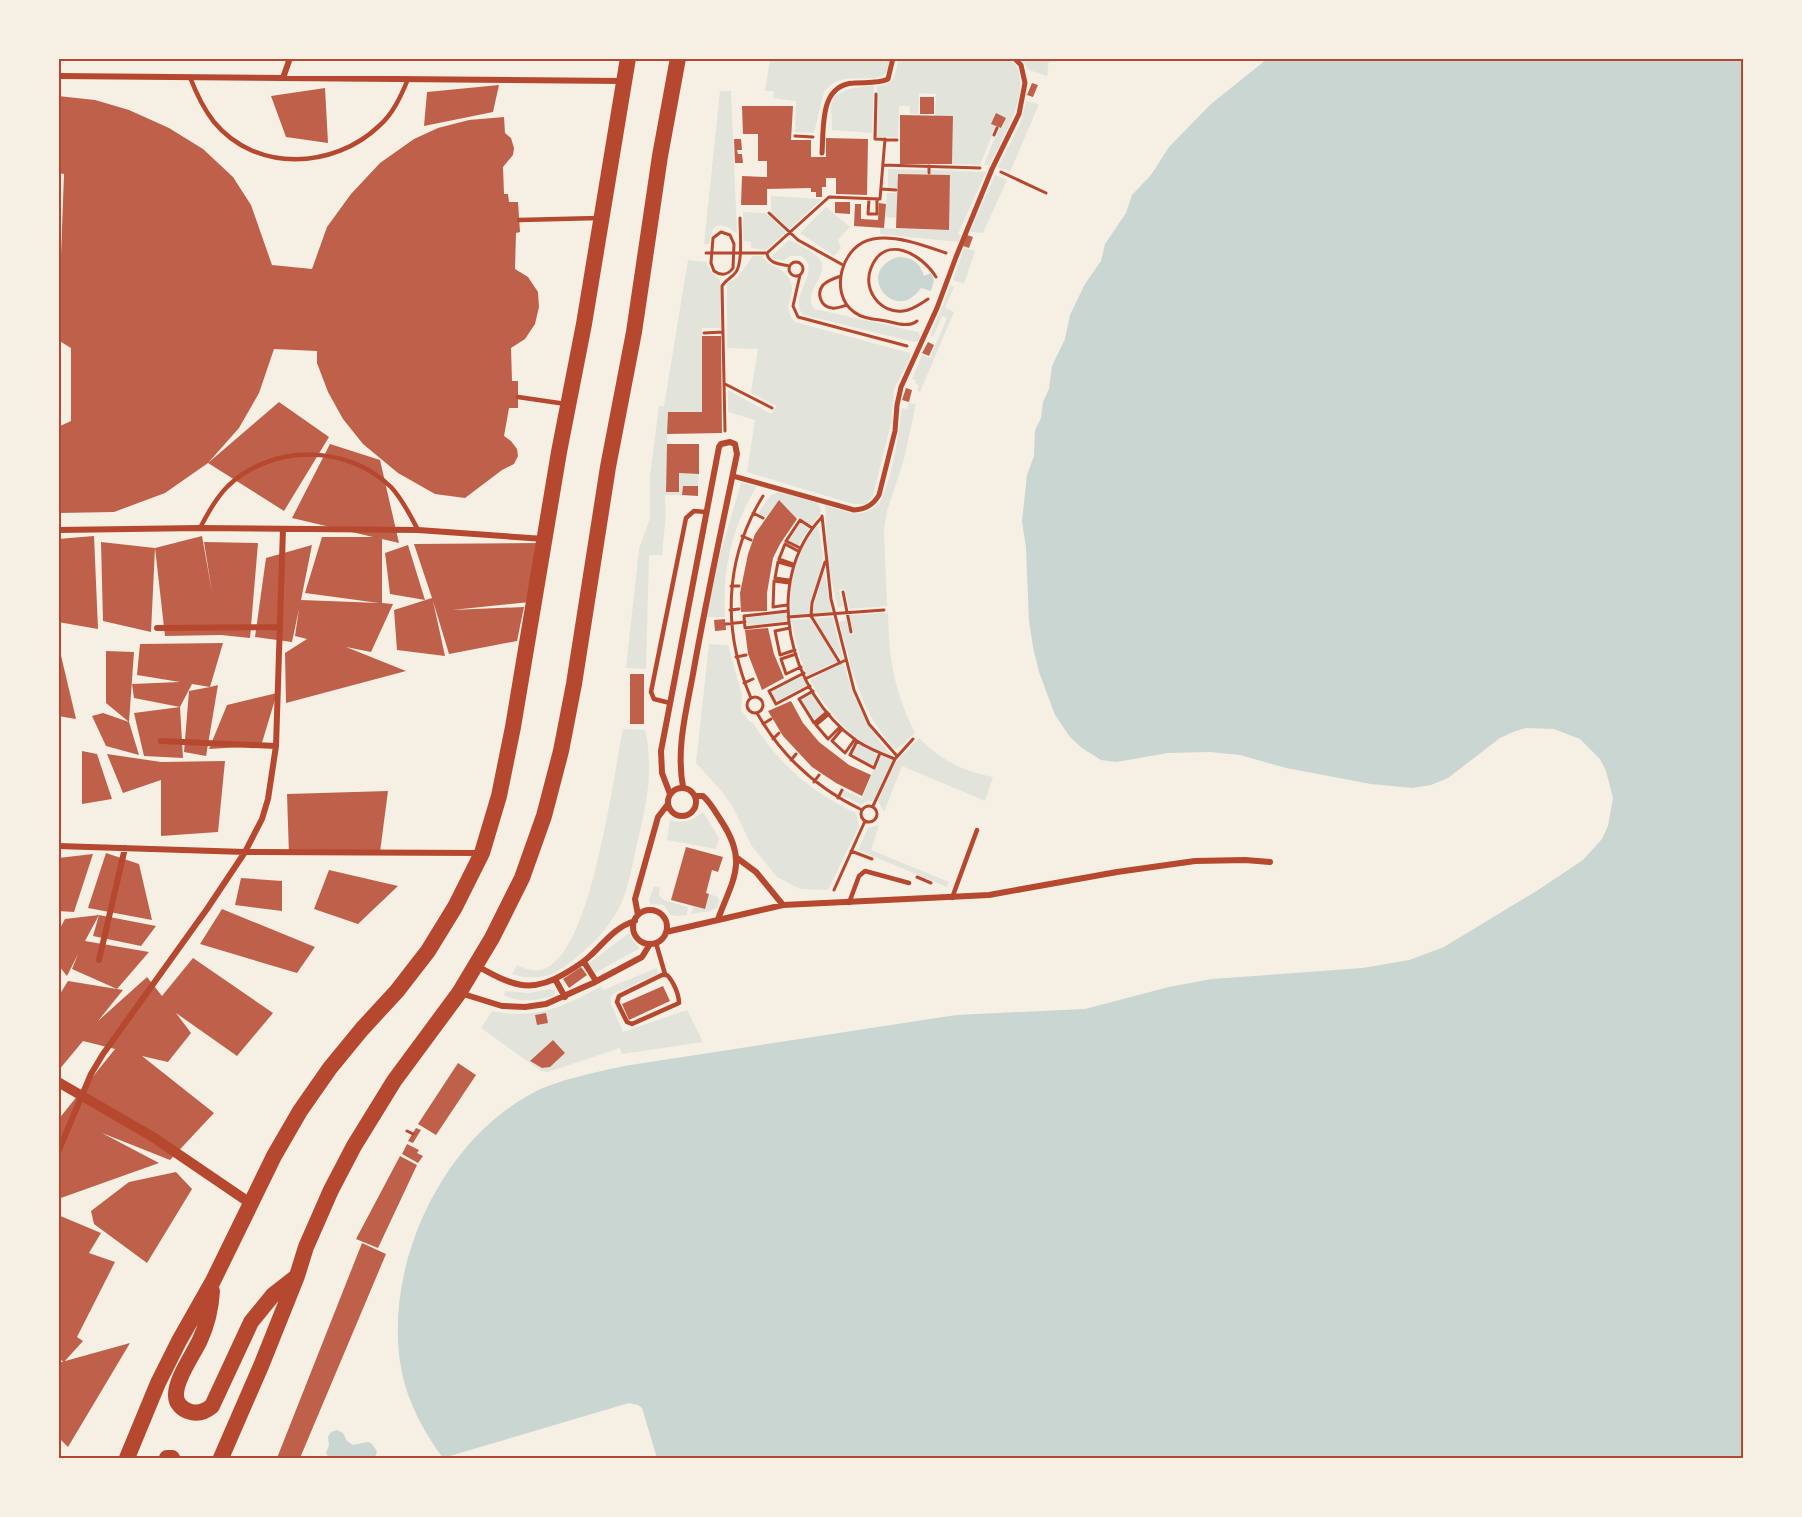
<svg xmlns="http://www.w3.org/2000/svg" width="1802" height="1517" font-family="Cabin,sans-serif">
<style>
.green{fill:#e2e4dc;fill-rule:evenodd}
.water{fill:#c9d6d2}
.building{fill:#bf614a}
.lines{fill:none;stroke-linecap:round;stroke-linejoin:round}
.path{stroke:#b5482f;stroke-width:3}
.service{stroke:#b5482f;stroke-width:4.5}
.pedestrian{stroke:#b5482f;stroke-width:5}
.minor{stroke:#b5482f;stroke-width:6}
.tertiary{stroke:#b5482f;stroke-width:10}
.trunk{stroke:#b5482f;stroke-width:16}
.neatline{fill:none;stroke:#b5482f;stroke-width:2}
</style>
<rect width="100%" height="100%" fill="#f6efe4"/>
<path class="green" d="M770,59H889L888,69L883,76C862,83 841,70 824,92L814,133L795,132L796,101L773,98L774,91H765Z
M898,59H1010C1038,81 1002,140 989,165H984L999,127L1002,128L1006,118L996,114L992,124L996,126L980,165L952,164L953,116H935L936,94L919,93L918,114H910V106H899L898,137H876L877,86C895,86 896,73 898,59Z
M1022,59H1049L1047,76L1029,70Z
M874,85L872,133L832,130L831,105L835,96L848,89Z
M720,91H731L737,234L728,227L718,225L713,229L709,244H704Z
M1026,101L1039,104L1010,172L998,167L1020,124Z
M888,169L927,170V174H898V188H888Z
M931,170L986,172L958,234L961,236L958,242L880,234V228L948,230L950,175H930Z
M995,175L1007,180L983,233L970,232Z
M887,193H897V218L885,217Z
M771,196L822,199L789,229L771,213Z
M826,207L850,227L838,240L841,248L834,256L800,233Z
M743,212L765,213L786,232L766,250L751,248V242L743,241Z
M789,240C798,245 811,250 818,257C834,273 799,293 815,309L918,332L920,335L919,340L914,342L804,315C785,299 824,271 801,256H790L783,261L771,257Z
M964,248L975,251L964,284L953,280Z
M753,256H762C770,269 781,264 790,281C798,296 779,305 795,322L910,353V358L894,389L891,423L873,496L866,504H853L747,472L755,420L728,412V390L771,414L777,406L751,393L758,349L727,348V283L737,278Z
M688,260L706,262L711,272L720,280L721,328H702V412L668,413L666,492H679V473L699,474L698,486H683L682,495H665L666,513L662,555H649L646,669L626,668L639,549L650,518V476L659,406H664Z
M951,285L954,287L945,308L954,312L920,392L917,391L919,385L915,383L916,380L912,379L922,355L930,358L947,318L942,316L933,337L930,336Z
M909,403L916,404L904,459L887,511L884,531L887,606L849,609L845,589L839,590L843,606L838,608L828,565L825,505C838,509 852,516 866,512C872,510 878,506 881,500C892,478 899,433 902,408L907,409Z
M741,483L757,486C732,527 722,569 725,617H706L719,558Z
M778,492L817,502L821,510L820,515L811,526L798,517L797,519L779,501L766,517L758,513L771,495Z
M799,521L810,528L798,546L787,541Z
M818,523L823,557L809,615H791C787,581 798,550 818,523Z
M824,569L832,613L812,614Z
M786,613L787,621L747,626L746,618Z
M888,613C889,660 894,690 915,733L896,750C859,711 853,671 839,622L846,620L850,635L854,634L849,615Z
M832,617L843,658L841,659L813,619Z
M810,619L837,661L807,676L800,657L791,620Z
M709,644L728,645L742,695L741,710L748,720L753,723C779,764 812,793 856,813L859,826L828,890L800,889L777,877L751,845L733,807L722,792L696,763Z
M843,662C856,704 863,721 891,755C853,745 828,712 810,680Z
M802,675L807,685L777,701L771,691Z
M812,692L825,713L815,720L800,699Z
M623,729L645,730C655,775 645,809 635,853C631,872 627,893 618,910C608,928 595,942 579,955C558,974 541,983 512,974L517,965C528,970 537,973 548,967C592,944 613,778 623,729Z
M919,738C941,760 962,771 993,777L985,801L902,766L884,812L878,801L895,763Z
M858,743L878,754L873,766L851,754Z
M880,754L893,760L873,801H867L862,805L842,795L844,790L862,799Z
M703,812L719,838L716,849L667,840L670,820C684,824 693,820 703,812Z
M879,825L871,850L949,882L947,887L858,850L868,828Z
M654,886L660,888L659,895L663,900L688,907L687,915L678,916L670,915L664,905L650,904L649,900Z
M709,894L718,897L719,901L717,907L711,911L691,914L693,906L705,909Z
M629,933L633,941L640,948L595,973L588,964Z
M657,968L658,974L615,993L611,997V1003L623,1032L687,1010L703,1042L622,1054L620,1048L548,1072L541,1071L481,1028L492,1011C535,1020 564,1007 601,986L603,990ZM553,1040L565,1053L550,1067L542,1068L530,1062Z
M551,989L555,990V995C539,1001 518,1003 504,995L505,991L528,993Z"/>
<path class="water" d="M1267,59H1743V1458H657L642,1408L638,1405L629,1403L443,1458C424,1432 409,1405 402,1373C381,1271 440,1141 533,1093C556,1080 598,1072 624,1066L956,1015L1085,1009L1169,987L1212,979L1363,968L1409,960L1444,947L1538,890L1583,860L1602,839L1608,826L1613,798L1606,771L1600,759L1580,739L1554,729L1526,728L1513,732L1500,738L1448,778L1431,785L1412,788L1371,784L1286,768L1240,755L1210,752L1168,753L1116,762L1101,760L1082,748L1070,737L1055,715L1039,672L1033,647L1029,621L1026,548L1022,521L1027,475L1034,456L1035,430L1041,418L1043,402L1049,389L1052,366L1065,339L1070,315L1085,284L1101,261L1105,244L1126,213L1132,195L1151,175L1169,147L1211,104Z
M898,257C911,257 920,262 924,276L931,273L934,280L931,291L921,288C895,326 853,271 898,257Z
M337,1430L343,1433L347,1441L353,1445L367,1442L371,1443L377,1451L375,1458H329L326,1453L329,1445L328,1437L331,1432Z"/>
<path class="building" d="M1032,83L1038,85L1033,97L1027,95Z
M499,85L493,112L424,126L427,92Z
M325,88L328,143L286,137L271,96Z
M58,96L95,100L129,110L169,128L203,149L233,177L251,205L272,265L312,269L327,227L351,194L380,163L414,139L438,128L469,120L504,117L505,133L511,138L514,148L513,155L503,167L504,194H508L509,202H518L520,232L516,233L515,269L528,277L538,292L539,307L535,324L525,339L511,348L512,381H518V408H509L504,436L511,441L517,449L518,456L514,464L502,470L465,498L435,494L398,473L363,444L343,419L328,392L317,363V351L274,349L259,393L239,428L208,463L279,402L329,437L284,511L208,463L165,493L114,512L58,513V427L71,421V348L58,340V258L61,256L64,174L58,173Z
M920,97H934V114H920Z
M742,106H793L791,140H811V157H826V138L868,139L867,195L836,194V178H826V187H822V197H816V192H811V188L767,189V205H741L742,176L767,177V161H758V134H743Z
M996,113L1006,118L1001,128L991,124Z
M900,115L953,116L952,164H900Z
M734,139H741L742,150H737L738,154H742L743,163H735Z
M898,174L950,175L949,230L896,228Z
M835,202H850V214L835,213Z
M879,203L886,204L884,228L854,226L855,204H861V219L878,220Z
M967,235L973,237L969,248L963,246Z
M702,336H721L722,433L667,434L668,412H702Z
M928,342L934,345L929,356L922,353Z
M906,388L912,390L909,402L902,400Z
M330,444L380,460L399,543L382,539V603L393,604L371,652L346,647L406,671L286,703L285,653L307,639L295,636L299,609L292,642L255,637L266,558L312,545L301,600L379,603L305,593L322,537H373L292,518Z
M667,444H699V474L679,473V492H666Z
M683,486H698V496L682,495Z
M779,500L797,519L780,544L773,558L767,593V611L741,612L740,593L748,554L755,534Z
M94,536L98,629L58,622V539Z
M202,536L212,592L204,542L258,543L250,638L221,635L165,636L155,548L151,632L103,621L101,542L155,548Z
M541,543L530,602L452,610L524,607L517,641L449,654L433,601L445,656L397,650L394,610L432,598L414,544Z
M408,545L425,600L390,594L385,553Z
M725,619L726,630L715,631L714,620Z
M768,628L774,654L784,678L762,690L748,654L745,630Z
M223,643L210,687L218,685L206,756L184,752L189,691L210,687L192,684L180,707L134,698L132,684L180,682L137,675L140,644Z
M58,647H59L76,719L58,716Z
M106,651L134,652L129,722L139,755L106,746L92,716L103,713L129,722L106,703Z
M630,674H644V724H630Z
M277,693L261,746L209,749L227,705Z
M791,701L803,723L819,742L849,765L871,775L862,796L836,783L812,767L783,736L768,711Z
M180,707L183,758L144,756L134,713Z
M82,751L97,754L112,799L82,804Z
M107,754L161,762L225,761L218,832L161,836V780L123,793Z
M388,791L380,852L289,855L287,794Z
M686,847L723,857L718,872L712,870L706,893L709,894L705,909L671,900Z
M106,853L139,864L152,920L88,908Z
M93,854L74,912L58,911V858Z
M329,870L398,886L358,924L314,909Z
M241,878L282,881V911L235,905Z
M222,909L315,947L297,973L200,944Z
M99,915L156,926L141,946L93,936Z
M99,915L85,941L149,952L117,989L72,969L78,954L67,976L58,965V932L65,919Z
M193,958L273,1013L237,1056L176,1013L191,1033L168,1062L142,1056L214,1113L170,1160L102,1133L159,1163L58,1199V1120L115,1049L83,1041L58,1071V997L68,981L123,990L98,1021L147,977L162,996Z
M581,967L587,975L569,988L563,979Z
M663,986L670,1001L629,1020L622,1004Z
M546,1013L548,1023L537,1025L535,1015Z
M553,1040L565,1053L550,1067L542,1068L530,1061Z
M458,1063L476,1075L436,1135L418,1124Z
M416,1128L421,1130L413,1143L408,1141Z
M407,1144L419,1150L417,1153L423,1156L418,1163L402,1154Z
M400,1156L417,1165L378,1248L356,1239Z
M176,1172L192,1189L147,1263L94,1224L91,1211L129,1182Z
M58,1215L101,1233L89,1253L115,1262L77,1337L83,1341L64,1362L58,1358Z
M362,1243L386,1254L300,1458H277Z
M130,1343L68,1447L58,1437V1363Z"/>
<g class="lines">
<path class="path" d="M876,94L875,139L897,140
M994,135L997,128
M795,136L813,137
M883,165L980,168
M1001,172L1046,193
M929,173V166
M881,189L896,190
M869,199L868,214H877V199
M769,213L798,240L843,265
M721,232L730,235L734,244L733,268C728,275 721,276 714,271L711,263L713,238Z
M706,253H767L829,197L880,199L885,139
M767,253C768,264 781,264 789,266
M789 269a7 7 0 1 1 14 0a7 7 0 1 1-14 0Z
M800,275L793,306L798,317L907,346
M841,276C835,278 828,280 823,285C816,294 821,307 832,308C837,309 843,306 847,305
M928,299C920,304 913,310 903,311C881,314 862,290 871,268C885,233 922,254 936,277
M917,321C908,328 896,323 886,321C875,319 863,319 854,312C828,293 842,244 873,239C897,235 923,245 946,253
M704,333L723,332
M725,384L772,408
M725,431L722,286C726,279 732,278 736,272C743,262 740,231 740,218
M753,513L763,518
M822,516L831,599L854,690L869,724L897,756
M822,517C761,582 788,692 857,741C869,749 882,754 895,759
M742,536L751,540
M800,548L786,541L800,520L812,528
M825,562L812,603L811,616L840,663
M793,564L779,559L785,544L798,551
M789,580L775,578L778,562L792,566
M731,586H739
M843,592L851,632
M787,605L773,607L774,581L789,583
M730,610L739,609
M788,611L744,616L745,628L789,623
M788,617L884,610
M726,624L745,622
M790,628L775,631L780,655L795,650
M796,654L781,659L786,674L801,667
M736,657L746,655
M804,673L769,691L776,704L810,686
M807,678L846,660
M744,683L753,679
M813,691L799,699L814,723L827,712
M747 705a8 8 0 1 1 16 0a8 8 0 1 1-16 0Z
M751,698C722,631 724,559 763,496
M757,713C782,757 816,788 862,810
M829,714L816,725L828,739L840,727
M763,724L771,719
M842,729L832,741L845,753L855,739
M773,739L779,733
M857,741L850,755L874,768L880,753
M791,760L796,754
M814,782L819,775
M838,798L842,790
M861 814a8 8 0 1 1 16 0a8 8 0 1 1-16 0Z
M873,806L895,759L913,739
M851,851L872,859
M917,877L931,883
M834,890L865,821
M407,1131L413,1134"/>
<path class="service" d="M190,77C196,93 203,108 214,122C256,173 334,169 379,126C393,114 401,96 408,79
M519,220L599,218
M518,397L566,404
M200,528C208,513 216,498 228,486C272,444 347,444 391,487C403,500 410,515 418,530
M670,703L654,699L651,692L686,518L694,511L706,512
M952,898L977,830
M849,903L859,876L865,871L909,883
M656,943L665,974
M662,975H667C673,981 679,994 679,1003L632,1024L627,1022L617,1002L619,996Z"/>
<path class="pedestrian" d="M822,153C824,127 819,85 854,83C865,82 878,84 888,79L893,58
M733,476L854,510C866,509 873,505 879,495L895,431L897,405L901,387L937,308L956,257L992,169L1019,114L1025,83L1021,65L1014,58"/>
<path class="minor" d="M58,76L622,81
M283,78L290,58
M58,530L200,528L418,530L544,539
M157,628L279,627
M161,741L276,746
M668 802a14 14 0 1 1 28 0a14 14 0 1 1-28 0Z
M670,794L662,773L661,751L719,447L721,444L730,442L735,444L737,454C722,527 706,600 693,674C686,712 676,749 683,787
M695,796H703C711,803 716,813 722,822C748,862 733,879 718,919
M58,846L245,852L481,853
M737,858L756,872L783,905
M633 927a17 17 0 1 1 34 0a17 17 0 1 1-34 0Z
M638,915L635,899L658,817L668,804
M666,932L783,905L989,895L1117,872L1195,861L1245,860L1270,862
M99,960L125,848
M584,962L596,981
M477,966C510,984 529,995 564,974C574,968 583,963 591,955C605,942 615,927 635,921
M555,979L565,997
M460,993L502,1006L525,1007L546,1004L593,983L642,957L650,944
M58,1152L91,1074L103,1054L207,909L245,852L262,819L268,799L276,746L283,529"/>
<path class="tertiary" d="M58,1082L153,1137L250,1203"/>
<path class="trunk" d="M212,1291C211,1307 207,1325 200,1340C193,1355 175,1380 176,1396C176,1404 183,1410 191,1412C199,1414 206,1411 212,1406L251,1322L273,1295L296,1277
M127,1458L158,1383L179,1341L213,1281L274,1156L300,1111L330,1068L362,1029L397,991L428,951L455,907L482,853L499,796L513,727L559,452L584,324L628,58
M167,1458H172
M221,1458L261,1366L297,1276L306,1247L331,1190L354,1146L394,1081L459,993L492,938L522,878L544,816L561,751L574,684L608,467L634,332L660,156L678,58"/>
</g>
<rect width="1802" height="1517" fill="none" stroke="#f6efe4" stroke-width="120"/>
<rect x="60" y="60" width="1682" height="1397" class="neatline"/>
</svg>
